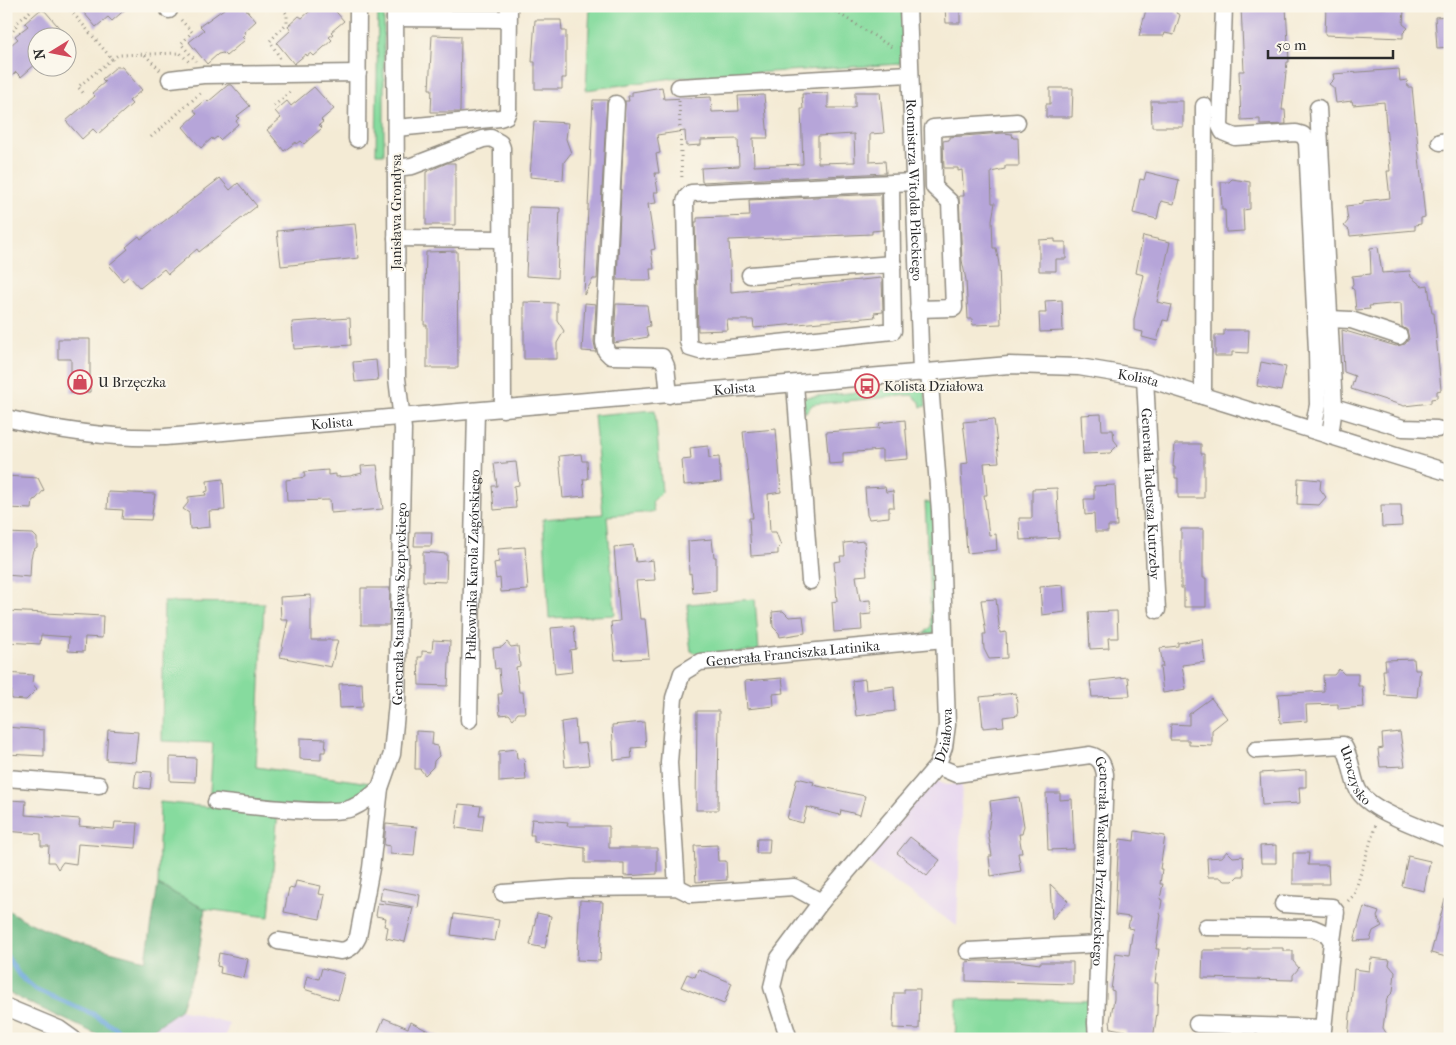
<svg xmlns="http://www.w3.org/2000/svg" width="1456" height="1045" font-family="'IM FELL French Canon',serif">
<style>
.built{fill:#e5d3f0}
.green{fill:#86db9e;stroke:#588364}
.forest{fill:#6cbb85;stroke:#4c7358}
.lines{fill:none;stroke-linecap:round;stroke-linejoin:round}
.stream{stroke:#69a6da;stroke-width:5}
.building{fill:#b6a5d9;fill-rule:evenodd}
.minor-casing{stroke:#908b80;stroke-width:19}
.path{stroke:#908b80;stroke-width:3;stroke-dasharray:1 4;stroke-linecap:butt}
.minor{stroke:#fff;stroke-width:16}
.labels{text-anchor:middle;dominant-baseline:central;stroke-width:4;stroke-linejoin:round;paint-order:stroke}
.street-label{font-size:14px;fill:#2b2b2b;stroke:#fbf7ec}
.poi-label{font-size:14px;fill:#2b2b2b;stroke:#fbf7ec;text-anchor:start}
</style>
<rect width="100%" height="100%" fill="#fbf7ec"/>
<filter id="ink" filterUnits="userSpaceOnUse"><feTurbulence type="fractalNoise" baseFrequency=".02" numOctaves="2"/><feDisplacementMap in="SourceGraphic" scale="10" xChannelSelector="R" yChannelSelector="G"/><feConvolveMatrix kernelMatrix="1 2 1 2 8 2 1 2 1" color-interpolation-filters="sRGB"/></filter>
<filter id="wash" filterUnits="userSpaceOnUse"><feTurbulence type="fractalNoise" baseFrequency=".0096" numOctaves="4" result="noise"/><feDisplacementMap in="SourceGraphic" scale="20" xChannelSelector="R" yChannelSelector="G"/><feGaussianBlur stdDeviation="1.12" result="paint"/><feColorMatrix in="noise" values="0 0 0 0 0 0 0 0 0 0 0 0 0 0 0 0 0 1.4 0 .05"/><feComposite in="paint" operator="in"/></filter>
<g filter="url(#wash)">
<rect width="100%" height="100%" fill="#f4ebd5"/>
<path class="built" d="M934,780L950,785L962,783L957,926L864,861Z
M180,1010L229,1023L225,1039H139Z"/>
<path class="green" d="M378,6H384V154H376Z
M590,6H903V45L900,64L673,78L586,90Z
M922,386L925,390L926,406L921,407L920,402L912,395L813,404L805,413L802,401L806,397Z
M655,410L662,492L652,502L654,512L607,516L615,615L549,618L543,519L603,514L594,415Z
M925,502L933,504L938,630L935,633L924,634L931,626Z
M755,599L759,650L702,656L691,651L687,620L688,604Z
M164,602L264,603L256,767L377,784L352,805L278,811L269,917L205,909L158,885L160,802L209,807L213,743L162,741Z
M957,999L1091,1001L1090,1039H955Z"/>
<path class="forest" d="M158,885L205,909L198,960L180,1010L139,1039H107L6,992V909C49,937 97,948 146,960Z"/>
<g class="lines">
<path class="stream" d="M6,955L19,975L35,989L93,1014L114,1027L125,1039"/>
</g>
<g id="blocks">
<path class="building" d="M78,6H129L112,21L108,17L96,27Z
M228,6H243L256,21L244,32L245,34L242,37L245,40L226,56L223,53L218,54L207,64L189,42L204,30L200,26Z
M316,6H331L344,21L331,32L333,34L329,37L332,40L314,56L311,53L307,56L306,54L294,64L277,43L291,30L288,26L299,16L302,18Z
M945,6H960V23H946Z
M1147,6H1178L1176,13L1180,15L1174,35L1165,33L1164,36H1139Z
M1286,6L1289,62H1287L1282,110H1285L1286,124L1260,125V119L1241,120L1239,71H1244L1241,7Z
M1326,6L1404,9L1403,24L1408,28L1403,33V38L1325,35Z
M40,10L45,11L68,38H38V62L21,77L16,72L6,81V49L18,39L15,36L28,26L25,23Z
M1450,16V47L1437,48L1435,17Z
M535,20H561L562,31H566V78H562V89H535V62H532Z
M432,35L461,36L460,112H431L432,89H429Z
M116,67H122L142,90L129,101L132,104L98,134L93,129L82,139L66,121L95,96L92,93L105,82L102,79Z
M1399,69L1400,81L1407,80L1408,87H1412L1425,217L1421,218V224L1415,225V230L1350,236L1349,230L1344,226L1348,221L1346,206L1363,204V201L1390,198L1387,171H1390L1384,102L1353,105L1352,101L1336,103L1334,88L1329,84L1334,79L1333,74Z
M228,85H232L250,106L237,116L239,118L236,121L238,124L220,140L217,137L213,140L212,138L201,148L183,127L197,114L194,110L206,100L208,102Z
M314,87L334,109L321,120L323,122L319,125L322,128L304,144L301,141L297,144L296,142L284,151L267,130L281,118L275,111L287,101L291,106Z
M662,87L664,99L711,97L712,112L739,111L738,96L764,95L768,138H753L754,166L803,164L801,109H803L802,94L828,93V108H853L855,107V92H880L884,133L870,134V162L885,161L886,173L702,182L701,168L739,166L738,139L701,140V145L686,146L685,131L657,135L660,153L656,154L659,173H655L658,192H654L656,203L648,204L655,249L651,250L654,269H650L651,280H617L625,101H629L628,96H632V92ZM854,134L855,162L818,163V136Z
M1050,88H1073L1072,117H1046V104H1050Z
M593,100H607L597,279H593L584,295Z
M1151,101H1183V127H1152Z
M534,121L568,123L566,139L571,153L564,162L563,180L530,177Z
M1004,133L1012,134L1013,138H1018L1019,166H1005V169L991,172L992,203H995L992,220L993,248H996L999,264L1001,324L973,325L972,319H968L966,280L962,260L959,196H964L962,170L958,171V168H944L943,141L949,140V137Z
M447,163H455V225H426V172Z
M1146,172L1179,180L1174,204L1161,201L1157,219L1133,213L1140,179L1144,180Z
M220,178L230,190L238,183L257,206L199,252L197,249L168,274L164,269L140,288L129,276L123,281L109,265L128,249L126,247L139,236L141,239Z
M1232,179L1250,182V209L1243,210L1244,231L1226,232L1225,210H1222L1221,182H1229Z
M881,194L882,230L872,231V234L729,240L730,263L731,292L882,278L883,312L874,313L875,317L754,328L753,320H727L728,330L698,331L695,222H697V218L750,216L749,200Z
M529,207L560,208L557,278L526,276Z
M355,224L359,258L281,266L277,231Z
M1143,236L1170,242L1157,302L1172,305L1168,321L1163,320L1157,341L1142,337L1143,332L1134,330V320L1144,275L1136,273Z
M1055,239V242H1066V259H1056V271H1039V240Z
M1378,247L1382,273L1410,271L1411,277L1422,286L1428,285L1432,313H1434L1441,390L1437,391V398L1431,399V403L1404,406L1351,389L1355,376L1344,372L1342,330L1396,346L1405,344L1409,339L1407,330L1402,327L1401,303L1369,306L1370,309L1356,310L1354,290L1351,287L1353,284L1352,276L1371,274L1370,248Z
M457,251L458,368H427V325H424L426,252Z
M1062,300L1063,331L1040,332L1039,313H1046L1045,301Z
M524,302L557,303V320L564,331L557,343V359H524Z
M585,303L596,304L594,342L596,352L582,351Z
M616,304L647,305L650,326L646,327L648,337L614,343Z
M350,318L351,345L294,349L292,322Z
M1224,330H1249L1248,353L1232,352V356H1215V335H1224Z
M58,339H90V392L71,393V359H58Z
M376,360L378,380L355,382L353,362Z
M1261,362L1286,367L1281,391L1257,386Z
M1101,414L1102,430H1113L1114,440L1118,445L1110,453L1083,454L1081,415Z
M994,419L999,462L984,463L987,495H984L989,535L996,534L997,550L967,553L961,472V464L968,463L963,422Z
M905,420L908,459L882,461V450L843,453V463L829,464L826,432L880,428L879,423Z
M776,429L781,492L768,494L770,532H776L781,546L778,549V554L751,556L749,518H753L743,432Z
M1175,444H1201V454H1204V498H1178V478H1175V467H1173Z
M708,446L709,458L719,457L721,482L684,485L682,460L691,459L690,448Z
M581,454L582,461H587L588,479H583L585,496L563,498L559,456Z
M516,462L519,485L514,486L516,508L494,510L492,486H497L494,464Z
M377,465L383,509L331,513L330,500L287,501L286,480L305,477L304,472L328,470V475L336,474V477L350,476L362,473L361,466Z
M6,476L38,478L44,490L36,499L33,500L32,509L6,508Z
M1298,478L1321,480L1320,489L1326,497L1319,505L1297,504Z
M223,479L225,510L209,511L210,527L190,529L189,513L183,509L188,503V497L206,495L205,492L208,491L207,481Z
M1115,485L1117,526H1108V532H1095L1094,514L1085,515L1084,499H1094V486Z
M885,487L886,492L893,491L894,507H889V517L869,519L867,515L865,488Z
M1057,488L1059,538L1020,540L1019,518H1032V489Z
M108,492L155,494L151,520L122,519L123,510L107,509Z
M1381,505H1401L1402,526L1382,527Z
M1181,529H1203V578H1206V607H1184V588H1181Z
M415,532H432L431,546H414Z
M6,533L33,534L37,538V547L33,550L31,558L30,577L6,575Z
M712,539L714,557H716V591L693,593L691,573L689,574L688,541Z
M864,541L867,575L856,576L860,601L870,600L871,614L861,615L862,630L834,632L832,602L837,601L834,562L841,561L840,556H845L844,543Z
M633,545L636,562L653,560L655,580L636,581L640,619H645L649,658L615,660L611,622L620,621L614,547Z
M525,547L528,590L501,592L500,578L496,579L494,563L499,562L498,549Z
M423,552L447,554L446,582L423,581Z
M1063,585L1065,612L1042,615L1040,587Z
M361,588H390L389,625H361Z
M311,595V640H338L331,667L280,657L288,620H281L280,597Z
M996,599L1000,633L1006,632L1007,658L989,659L984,649L983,634H986L981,600Z
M6,611L103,616L102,638L85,637L84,652L68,651L69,637L41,635L40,644L6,642Z
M783,611L789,617L803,616L805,633L780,637L779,633L773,627L772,612Z
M1117,611L1118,638H1108L1109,648L1090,649L1088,612Z
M574,626L576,649L570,650L572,672L555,674L551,628Z
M1202,639L1205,662L1182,665L1186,689L1163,693L1160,667H1163L1160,648L1178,646V643Z
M433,640L450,641L448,686L419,685L418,657H422V651L432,652Z
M507,642L511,647L518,646L520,666L516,667L519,692H523L525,713H518L513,719L509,714L500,715L498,694H502L500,681L499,668L495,669L493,648L502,647Z
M1414,659L1415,670H1420L1417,697L1385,695L1383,670H1386L1385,660Z
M1339,669L1344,674H1358V686H1362L1364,707L1338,709V704L1306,705L1307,721L1280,723L1278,694L1324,691L1323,675H1334Z
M6,673L33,675L32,683L37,689L26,700L11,699L12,691H6Z
M1128,677L1130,696L1092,697L1090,681Z
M782,678L784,693L773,694L774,706L747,709L745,681Z
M865,679L866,690L894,686L895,711L856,716L852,681Z
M362,683L363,707L340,708L339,684Z
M1016,693L1018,715L1003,717L1004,726L983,728L980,697Z
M1211,698L1227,718L1212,730V746L1189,745V740H1170L1171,724L1189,725V714Z
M697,711H719L718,810H696Z
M575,720L577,744L586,743L589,765L565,767L561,722Z
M644,722L646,747L631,748L632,758L614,760L612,725Z
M6,727L44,730V756L6,754Z
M108,730L138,732L135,762L106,760Z
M416,731L433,732L432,745L437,746L439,756L434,761L433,767L425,775L420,769H415Z
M1400,732L1405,766L1380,767L1378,749L1383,748L1382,734Z
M300,738L326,739L325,752H321V760L300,759Z
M516,749L517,759L524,758L526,780L499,782V751Z
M170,757L196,758L195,782L170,781Z
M1306,770V787H1299L1300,803L1262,805L1260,773Z
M136,771L152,772L150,789L134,787Z
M797,778L814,782L813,785L865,796L860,815L841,810L840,815L807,807L803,823L787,819Z
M1046,793H1060V800L1072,799L1074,849L1048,850Z
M1019,797L1024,826L1022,834H1019L1022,853H1018L1021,871L991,876L989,856H992L988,832L991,810L990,801Z
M9,800L26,801L25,815L80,819L79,826L114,829L115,822L138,823L136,848L78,844L76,864L63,862L58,869L54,862H48L49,846H41V834L6,831Z
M459,804L481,806L479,815H484L482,831L456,828Z
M532,819L568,822L567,826H609V848H657V874L624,876V863H585V848L534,842V835H530Z
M386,824L417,827L414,856L390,854V846L384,845Z
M1135,831L1165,836L1160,869H1162L1160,884H1163L1160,899L1162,900L1160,914L1161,915L1156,949H1159L1155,983H1158L1157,1013L1153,1039H1125L1126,1031L1111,1028L1110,1021L1114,999V991L1111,990L1116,953L1129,955L1133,929L1128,928L1130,917L1115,915L1118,854L1120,839L1134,841Z
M910,837L940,860L927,876L897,853Z
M757,839H770L769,853H756Z
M717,845L718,861H726L727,880L696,882L694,846Z
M1276,845V863H1261L1260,846Z
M1227,851L1233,857L1243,856L1244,876H1238L1233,881H1225L1219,877H1208L1207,858L1222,857Z
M1293,853H1309L1308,865H1328L1329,884H1293Z
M1408,856L1430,861L1424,891L1402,886Z
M296,881L321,886L319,894L325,895L320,919L284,912L289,888L294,889Z
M1050,884L1068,901L1052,919Z
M382,888L420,895L418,908L380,900Z
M1445,899L1450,900V958L1431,953Z
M580,900L603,902L600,961L577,960Z
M378,903L413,908L405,942L386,938L388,927L384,926L386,918L376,916Z
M1364,907L1379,912L1377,917L1382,926L1373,931L1370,940L1354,941Z
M537,913L551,916L545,948L530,945Z
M454,914L499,920L495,941L451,935Z
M1247,948H1283V951H1293V961L1299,968L1293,975V980L1202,978L1203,950H1247Z
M219,953L248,959L244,978L220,973L221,967L217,966Z
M1371,958L1390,960L1389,965L1395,972L1393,992L1387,998L1383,1028L1390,1039H1348L1354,969L1369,971Z
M976,961H1018L1040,964V962H1073V984L966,981V962Z
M322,968L344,974L338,1000L304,989L307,976L319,979Z
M698,969L732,983L724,1004L681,987L687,974L695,977Z
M904,989H920L919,1029L893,1028L894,993H904Z
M384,1018L408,1028L411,1022L443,1039H395L378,1032Z"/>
</g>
</g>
<g filter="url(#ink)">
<use href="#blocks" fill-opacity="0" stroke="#908b80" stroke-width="1"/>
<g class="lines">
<g class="minor-casing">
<g id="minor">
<path id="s1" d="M908,6L921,373"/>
<path d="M1224,6L1220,126L1223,132L1235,137L1296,133L1303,135L1307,142L1317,351L1318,405L1313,430"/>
<path d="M169,10V6"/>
<path d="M395,18L508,19"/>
<path d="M170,79L203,75L358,73"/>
<path d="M679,87L909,74"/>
<path d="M616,104L604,342L606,351L611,356L662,357L666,366L669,395"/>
<path d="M1318,108L1334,407L1330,436"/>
<path d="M396,128L500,118L506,116L508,111L509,6"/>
<path d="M357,139L358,6"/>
<path d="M1440,142L1450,141"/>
<path d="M396,168L412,166L483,139L491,138L500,143L502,148L503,409"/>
<path d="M891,183L893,331L700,351L690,348L688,341L685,202L687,197L691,193L913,182"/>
<path d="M396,238L502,239"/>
<path d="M750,275L893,264"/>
<path d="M918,309L954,308L950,202L934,187L933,128L1017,122"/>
<path d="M1330,319L1351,320L1399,336"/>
<path id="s2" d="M1145,378L1157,610"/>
<path d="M795,384L810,581"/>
<path d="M1203,396L1204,106"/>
<path d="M1334,407L1403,428L1437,429"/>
<path id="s3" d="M6,418C59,431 111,439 165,437L1009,365L1079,367L1145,378L1450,473"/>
<path id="s4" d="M469,720L476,411"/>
<path id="s5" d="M1256,750L1343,745C1352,759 1351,776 1358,790C1370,812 1426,829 1450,840"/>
<path id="s6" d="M937,766L956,774L1090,755C1100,757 1103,764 1105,774L1096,1023L1097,1039"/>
<path d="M6,778L99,785"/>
<path d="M216,802C244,805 329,817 352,808C363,803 372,796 380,788"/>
<path id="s7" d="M677,887L669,763L674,698L682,673L700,662L944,639"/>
<path d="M503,893L572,888L677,887L691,894L794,887L821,902"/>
<path d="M1283,904L1332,907L1336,912L1332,941"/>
<path d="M1206,927L1313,928L1327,934L1332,941L1322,1039"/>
<path id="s8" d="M278,941L341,951C350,950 354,945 358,937L371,868L380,788L392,754L397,703L403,429L397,378L395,6"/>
<path d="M968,951L1099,944"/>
<path d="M6,1007L59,1029L73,1039"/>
<path d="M1197,1024L1323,1028"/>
<path id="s9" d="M789,1039L772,987L779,958L821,902L937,766L944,747L947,725L940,511L929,372"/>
</g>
</g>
<path class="path" d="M67,6L112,59L78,87L85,95
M827,6L893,48
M181,20L192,32L181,44L196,61
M6,44L18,22L36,6
M145,55L160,70
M280,58L270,41L287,23V14L281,6
M112,59L118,55L180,53L189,62
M679,101L682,180
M274,106L292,90
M151,137L203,91
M1348,901L1354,895L1376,824"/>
<use href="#minor" class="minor"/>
</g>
</g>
<defs>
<g id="shop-ring" transform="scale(1.25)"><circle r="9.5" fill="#fbf7ec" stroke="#d1495b" stroke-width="1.5"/><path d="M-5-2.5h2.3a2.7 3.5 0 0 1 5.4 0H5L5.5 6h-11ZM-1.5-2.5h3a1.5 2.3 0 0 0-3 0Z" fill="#d1495b"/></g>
<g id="bus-ring" transform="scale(1.25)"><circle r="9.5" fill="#fbf7ec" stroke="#d1495b" stroke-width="1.5"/><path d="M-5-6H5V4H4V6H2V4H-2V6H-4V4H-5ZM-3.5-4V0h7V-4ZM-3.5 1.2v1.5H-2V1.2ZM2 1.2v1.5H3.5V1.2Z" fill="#d1495b"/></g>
</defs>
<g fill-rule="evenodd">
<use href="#shop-ring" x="80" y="382"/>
<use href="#bus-ring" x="867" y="386"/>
</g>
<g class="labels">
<g class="street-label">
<text stroke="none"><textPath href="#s1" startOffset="184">Rotmistrza Witolda Pileckiego</textPath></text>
<text transform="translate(396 212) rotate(-90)">Janisława Grondysa</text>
<text stroke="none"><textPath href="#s3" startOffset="1138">Kolista</textPath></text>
<text stroke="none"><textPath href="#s3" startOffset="732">Kolista</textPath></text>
<text stroke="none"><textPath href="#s3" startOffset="328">Kolista</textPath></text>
<text stroke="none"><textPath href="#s2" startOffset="116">Generała Tadeusza Kutrzeby</textPath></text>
<text stroke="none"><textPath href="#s4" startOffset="155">Pułkownika Karola Zagórskiego</textPath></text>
<text stroke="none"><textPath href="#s8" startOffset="424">Generała Stanisława Szeptyckiego</textPath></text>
<text stroke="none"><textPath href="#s7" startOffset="330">Generała Franciszka Latinika</textPath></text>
<text stroke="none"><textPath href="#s9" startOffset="365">Działowa</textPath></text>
<text stroke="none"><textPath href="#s5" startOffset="120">Uroczysko</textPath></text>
<text stroke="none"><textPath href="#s6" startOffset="269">Generała Wacława Przeździeckiego</textPath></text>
</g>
<g class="poi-label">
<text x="98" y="382">U Brzęczka</text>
<text x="884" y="386">Kolista Działowa</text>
</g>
</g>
<rect width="1456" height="1045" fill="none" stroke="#fbf7ec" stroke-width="25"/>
<g transform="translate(52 52) rotate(260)"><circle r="24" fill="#fbf7ec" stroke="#a8a59f"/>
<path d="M0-4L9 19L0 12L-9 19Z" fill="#d1495b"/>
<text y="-8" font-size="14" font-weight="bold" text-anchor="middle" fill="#2b2b2b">N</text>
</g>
<path d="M1268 50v8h125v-8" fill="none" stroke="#2b2b2b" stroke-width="2.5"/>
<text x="1276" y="50" font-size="15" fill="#2b2b2b" stroke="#fbf7ec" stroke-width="4" paint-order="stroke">50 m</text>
</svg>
